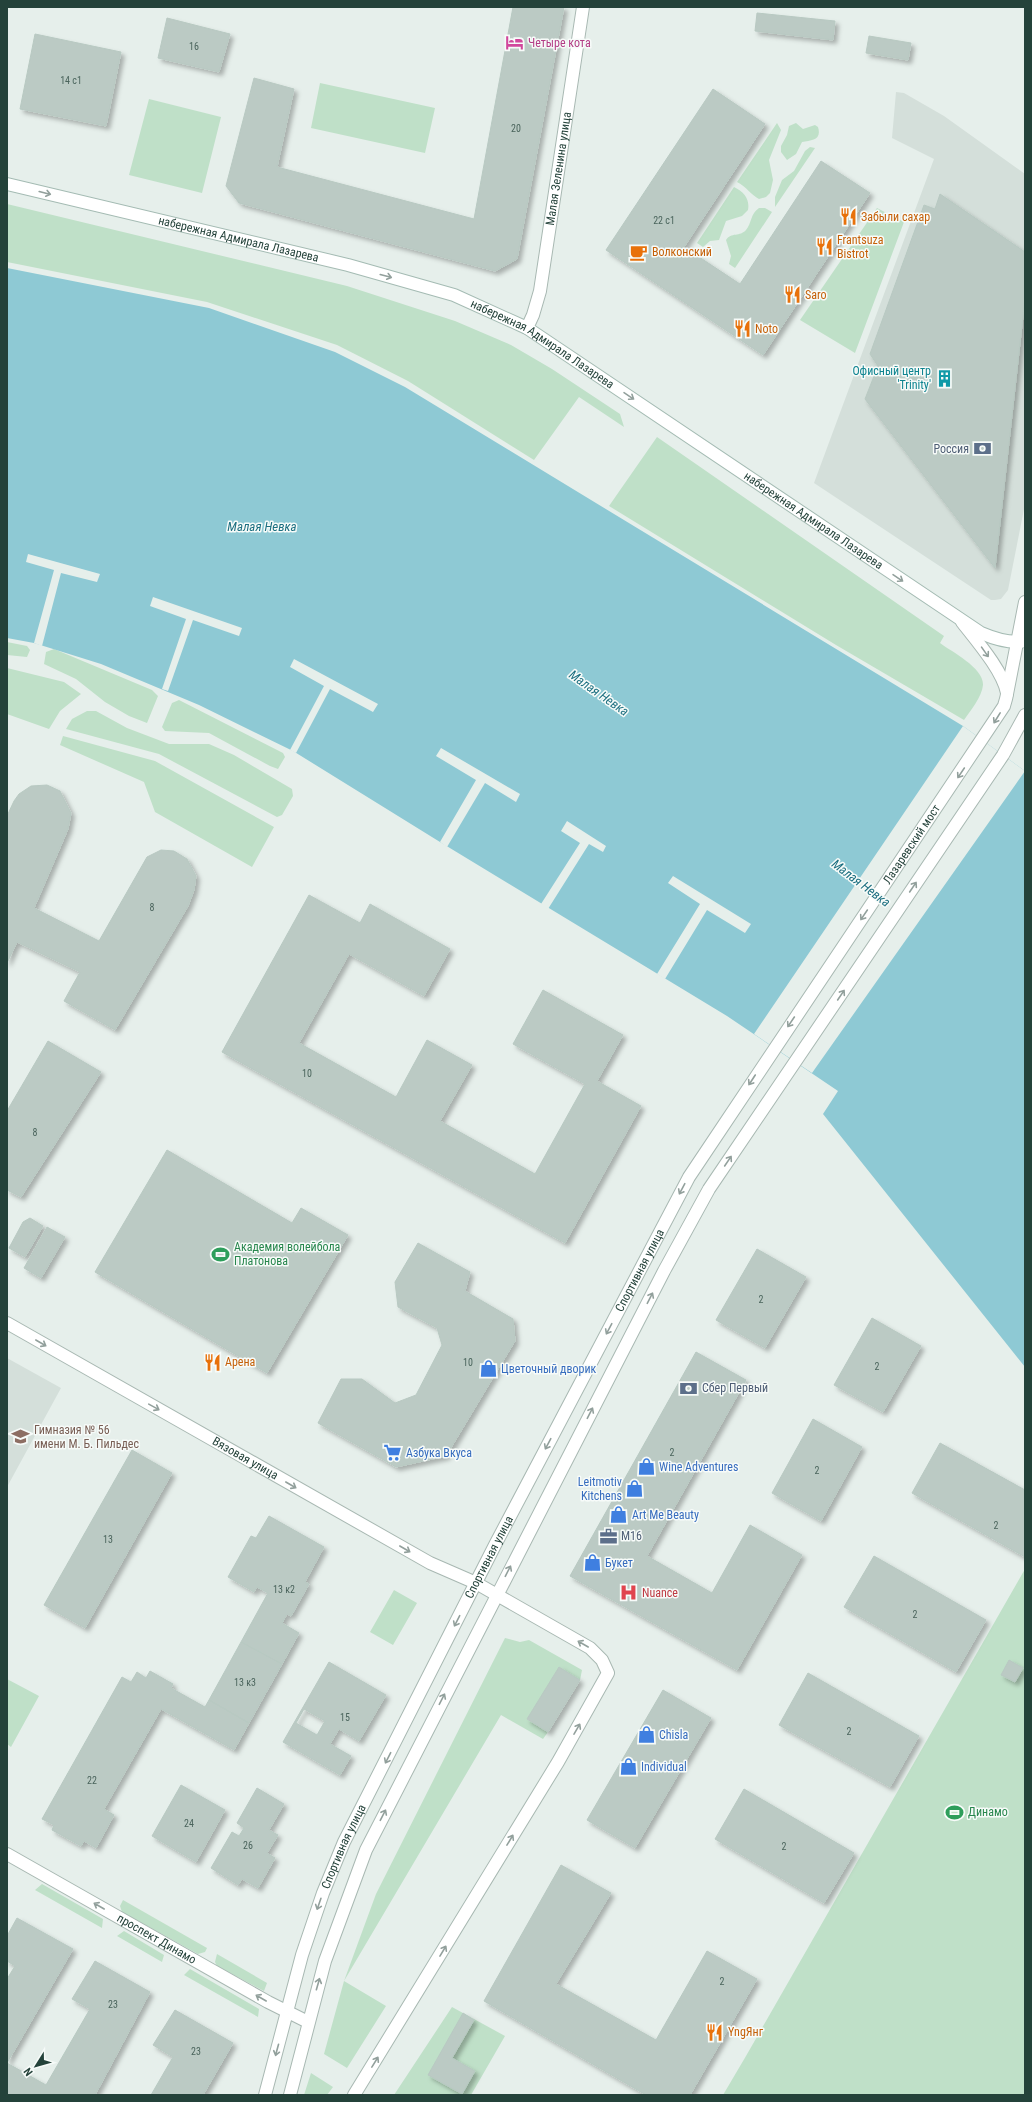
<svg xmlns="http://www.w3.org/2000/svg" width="1032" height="2102" font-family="'Roboto Condensed',sans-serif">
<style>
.built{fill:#d4dfda}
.green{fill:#bfe0c8}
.water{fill:#8ec9d4}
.pier{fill:#e6efeb}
.building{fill:#bbcac4;stroke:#b8c9c2;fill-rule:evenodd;filter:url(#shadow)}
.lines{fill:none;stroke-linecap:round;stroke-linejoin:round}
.minor-casing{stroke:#a8b8b2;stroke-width:14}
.tertiary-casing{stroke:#a8b8b2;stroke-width:14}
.secondary-casing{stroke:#a4bbb3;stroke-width:14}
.minor{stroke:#fff;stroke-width:12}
.tertiary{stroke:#fff;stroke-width:12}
.secondary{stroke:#fff;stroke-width:12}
.oneway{stroke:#92a09c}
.labels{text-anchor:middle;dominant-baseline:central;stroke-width:3;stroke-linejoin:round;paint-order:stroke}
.number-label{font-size:10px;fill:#4a645c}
.hotel-label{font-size:12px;fill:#b23c85;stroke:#f7fbf9;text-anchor:start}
.street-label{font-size:12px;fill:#24423a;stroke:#f7fbf9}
.food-label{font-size:12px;fill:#c56008;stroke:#f7fbf9;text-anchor:start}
.culture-label{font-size:12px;fill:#0d838f;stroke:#f7fbf9;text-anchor:end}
.service-label{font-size:12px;fill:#4e5e75;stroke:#f7fbf9;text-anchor:start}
.leisure-label{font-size:12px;fill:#27864d;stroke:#f7fbf9;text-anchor:start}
.shop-label{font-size:12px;fill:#366cbe;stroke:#f7fbf9;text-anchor:start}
.education-label{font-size:12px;fill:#785e54;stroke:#f7fbf9;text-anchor:start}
.health-label{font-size:12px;fill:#be3a42;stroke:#f7fbf9;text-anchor:start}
.water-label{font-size:13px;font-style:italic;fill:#1c6f80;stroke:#f7fbf9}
</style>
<defs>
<filter id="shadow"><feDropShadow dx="3.5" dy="3.5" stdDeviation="2" flood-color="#0004"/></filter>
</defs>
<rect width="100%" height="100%" fill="#e6efeb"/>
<path class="built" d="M896,92L904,93L944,116L1025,174V504L1008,590L1001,599L995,600H991L814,483L934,159L892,138Z
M7,1358L61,1388L7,1487Z"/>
<path class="green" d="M320,83L435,108L425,153L311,128Z
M149,99L221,117L202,193L129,175Z
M777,123L781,130L769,160L773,180L770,193L766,197L759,199C751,195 747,187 737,182Z
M796,123L803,129L815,125L818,127C822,140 812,140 802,142L796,154L787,160L781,152V146L787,135L789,126Z
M810,147L815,148L775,207V197L782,180L794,171L805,151Z
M734,187C744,192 750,199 748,210L742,216L726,221L719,240L710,241L703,247L697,243Z
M7,204L347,286L455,321L511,345L552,369L620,414L624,427L579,397L534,460L408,381L337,345L207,302L7,262Z
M759,208H765L772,212L735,268L729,264L731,256L726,240C731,232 740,237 746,230C752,223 750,214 759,208Z
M877,208L904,222L855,353L800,320Z
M657,437L944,636L940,643C952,652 984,668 983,685C982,697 970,711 964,720L836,645L609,506Z
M7,642L27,646L30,650L27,657L7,655Z
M54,649L152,690L158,696L147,723L129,716L105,702L76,679L44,664L46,652Z
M7,668L64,682L81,694L60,711L49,729L7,714Z
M179,700L283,753L285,757L278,769L270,766L209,733L165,731L162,727L172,703Z
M87,711H96L127,728L169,744H209L234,755L292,789L293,796L282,815L277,817L159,754L66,729L72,719Z
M63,736L155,761L274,827L252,867L155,812L144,782L60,745Z
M1025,1569V2095H723L746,2056Z
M394,1590L417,1603L393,1645L370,1632Z
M505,1638L520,1642L529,1640L582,1670L580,1680L527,1719L548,1732L543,1739L501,1715L344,1981L386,2006L347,2068L324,2054L344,1981L376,1894Z
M7,1679L39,1696L11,1747L7,1744Z
M42,1884L103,1919L102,1928L35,1890Z
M123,1900L207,1948L205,1952L198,1954L122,1912L120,1906Z
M124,1931L164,1955L162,1962L117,1936Z
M217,1954L267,1983L264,1991L217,1966L215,1962Z
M190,1969L259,2009L258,2017L184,1975Z
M452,2007L505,2036L471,2095H394Z
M311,2073L333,2087L327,2095H304Z"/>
<path class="water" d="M7,268L209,308L335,352L405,387L963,726L1025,771V1367L823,1114L838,1091L727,1016L440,842L293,751L199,705L101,664L34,643L7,638Z"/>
<path class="pier" d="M28,554L100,574L97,582L61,573L42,646L34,643L54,570L26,562Z
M153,597L242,628L239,636L193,620L168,691L162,689L186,619L150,606Z
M294,659L378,704L373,712L330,689L296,753L290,750L324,686L290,667Z
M963,726L1025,771L812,1073L754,1034Z
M441,748L520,794L516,802L485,783L447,847L440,842L476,780L436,756Z
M567,821L606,846L603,852L589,844L548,909L541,904L580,843L561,831Z
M673,876L751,924L745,933L707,910L665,979L657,974L700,904L668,883Z"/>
<path class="building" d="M513,7H564L517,259L495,271L239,203L226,186L254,78L294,89L277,167L474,219Z
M757,13L835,21L833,40L755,31Z
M167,18L230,34L219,72L158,58Z
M35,34L121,52L106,126L20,109Z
M869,36L911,43L908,60L866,53Z
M713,89L765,124L684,247L740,284L821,161L870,193L763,355L606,250Z
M940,194L1025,252V298L995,568L865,399L878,366L870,354L924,205L935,209Z
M47,785L60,791L71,813L68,829L34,908L99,941L147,857L161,850L174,851L187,859L196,876L194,890L188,906L115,1030L64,1001L80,972L17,942L7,963V816L14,801L19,794L31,786Z
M309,895L360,923L370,904L450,949L424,996L349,954L299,1043L396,1097L427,1040L472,1065L440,1121L535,1174L585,1084L513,1044L543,990L623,1035L597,1081L641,1106L565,1243L222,1052Z
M48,1041L101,1072L21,1197L7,1190V1111Z
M167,1150L292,1223L301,1208L348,1235L267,1373L95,1272Z
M30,1218L43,1226L25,1257L9,1248L23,1222Z
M47,1227L65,1237L41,1278L24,1268Z
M418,1243L470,1272L465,1291L513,1319L515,1341L446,1456L396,1467L318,1423L341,1379H362L395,1403L416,1395L442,1345L437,1328L398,1307L395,1282Z
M757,1249L806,1277L765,1348L716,1320Z
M872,1318L921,1346L883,1412L834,1385Z
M696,1352L746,1380L647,1556L712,1593L750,1525L802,1555L737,1670L570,1576Z
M813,1419L862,1447L821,1521L772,1493Z
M940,1443L1025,1490V1557L912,1493Z
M132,1450L172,1473L85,1628L44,1605Z
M269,1516L324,1547L305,1582L309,1584L291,1616L287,1614L282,1623L299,1633L282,1664L241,1642L268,1593L257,1587L254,1592L228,1577L251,1536L256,1538Z
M874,1556L986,1620L956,1672L844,1607Z
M241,1642L282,1664L249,1723L209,1700Z
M1009,1660L1023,1668L1015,1682L1001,1675Z
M329,1662L386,1695L359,1741L339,1729L330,1744L351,1756L340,1775L283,1742ZM304,1709L325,1721L317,1735L296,1723Z
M559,1667L580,1680L548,1732L527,1719Z
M150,1671L173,1684L171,1688L205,1707L209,1700L249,1723L234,1750L161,1709L104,1809L114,1815L96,1848L84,1841L81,1846L52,1830L54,1825L42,1819L122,1677L131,1682L137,1672L146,1678Z
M808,1673L919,1736L890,1787L779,1725Z
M663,1690L711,1718L635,1848L587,1820Z
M181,1785L225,1810L196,1862L152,1836Z
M257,1788L284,1804L269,1830L278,1835L267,1853L275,1858L258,1888L242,1879L238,1885L211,1868L232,1832L239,1836L244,1828L237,1823Z
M744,1789L854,1853L824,1903L715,1839Z
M561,1865L611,1893L556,1984L656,2040L707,1951L757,1979L690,2095H646L484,2001Z
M17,1918L73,1949L7,2063L46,2085L90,2009L72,1999L95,1961L150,1992L95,2095H7V1979L15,1966L7,1961V1936Z
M175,2010L233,2043L203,2095H151L173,2057L153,2045Z
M463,2013L474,2020L452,2058L475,2071L462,2094L428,2075Z"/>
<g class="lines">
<defs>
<g id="minor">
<path id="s1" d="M527,328L533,315L540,291L583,7"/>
<path d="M1007,694L1025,602"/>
<path id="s2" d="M7,1323L430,1563L476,1583L590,1648L602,1660L608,1673L558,1762L354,2095"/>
<path id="s3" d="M7,1854L268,2002L308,2022"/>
</g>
<g id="tertiary">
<path id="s4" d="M265,2095L302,1955L323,1893L344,1842L495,1545L689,1177L1004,706C1005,702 1007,697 1007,693C1003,671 976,640 962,622"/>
<path d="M290,2095L325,1961L366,1850L664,1271L709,1189L1003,755L1025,715"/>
</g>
<g id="secondary">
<path id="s5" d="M7,184L348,265L454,295L527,328L981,633C995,639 1010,644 1025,641"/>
</g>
</defs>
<use href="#minor" class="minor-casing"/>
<use href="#tertiary" class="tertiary-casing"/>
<use href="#secondary" class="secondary-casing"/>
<use href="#minor" class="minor"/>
<use href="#tertiary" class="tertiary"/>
<use href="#secondary" class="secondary"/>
</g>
<defs><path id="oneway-shaft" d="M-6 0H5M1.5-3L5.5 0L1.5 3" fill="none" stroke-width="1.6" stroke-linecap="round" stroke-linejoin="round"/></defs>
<g class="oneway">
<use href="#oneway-shaft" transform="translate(45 193) rotate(14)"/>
<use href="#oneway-shaft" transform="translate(386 276) rotate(15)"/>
<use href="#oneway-shaft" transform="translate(629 396) rotate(34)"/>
<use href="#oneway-shaft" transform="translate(898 578) rotate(34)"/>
<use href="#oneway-shaft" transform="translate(985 652) rotate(55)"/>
<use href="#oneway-shaft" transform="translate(997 718) rotate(122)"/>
<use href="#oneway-shaft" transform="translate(961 773) rotate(124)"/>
<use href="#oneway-shaft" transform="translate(913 887) rotate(-56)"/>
<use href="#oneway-shaft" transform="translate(864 915) rotate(124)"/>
<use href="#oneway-shaft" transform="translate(841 995) rotate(-56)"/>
<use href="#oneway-shaft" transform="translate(791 1022) rotate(124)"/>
<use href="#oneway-shaft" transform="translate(752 1080) rotate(123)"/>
<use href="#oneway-shaft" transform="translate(728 1161) rotate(-56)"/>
<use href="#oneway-shaft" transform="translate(682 1189) rotate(118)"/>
<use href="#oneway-shaft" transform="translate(650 1298) rotate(-63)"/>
<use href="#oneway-shaft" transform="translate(609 1329) rotate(118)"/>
<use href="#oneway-shaft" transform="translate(41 1343) rotate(30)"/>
<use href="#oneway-shaft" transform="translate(154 1407) rotate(29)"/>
<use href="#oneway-shaft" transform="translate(590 1413) rotate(-63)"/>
<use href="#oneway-shaft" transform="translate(548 1444) rotate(118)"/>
<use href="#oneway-shaft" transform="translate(291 1485) rotate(30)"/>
<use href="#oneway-shaft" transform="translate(405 1549) rotate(30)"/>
<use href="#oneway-shaft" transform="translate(508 1571) rotate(-63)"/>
<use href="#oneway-shaft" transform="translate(457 1621) rotate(117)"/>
<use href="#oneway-shaft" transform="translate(583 1644) rotate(-150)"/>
<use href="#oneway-shaft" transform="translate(442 1699) rotate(-63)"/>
<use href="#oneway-shaft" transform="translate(577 1729) rotate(-60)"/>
<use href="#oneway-shaft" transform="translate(388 1758) rotate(117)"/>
<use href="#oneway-shaft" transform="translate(383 1815) rotate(-63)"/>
<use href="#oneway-shaft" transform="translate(510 1840) rotate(-59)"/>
<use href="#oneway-shaft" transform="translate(319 1904) rotate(109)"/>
<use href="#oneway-shaft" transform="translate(99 1906) rotate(-150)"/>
<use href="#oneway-shaft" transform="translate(443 1951) rotate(-59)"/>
<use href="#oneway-shaft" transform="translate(318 1984) rotate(-74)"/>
<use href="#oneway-shaft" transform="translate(261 1998) rotate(-150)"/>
<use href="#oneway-shaft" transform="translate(277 2050) rotate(105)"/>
<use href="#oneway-shaft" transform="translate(375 2062) rotate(-58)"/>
</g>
<defs>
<symbol id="hotel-bare" viewBox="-9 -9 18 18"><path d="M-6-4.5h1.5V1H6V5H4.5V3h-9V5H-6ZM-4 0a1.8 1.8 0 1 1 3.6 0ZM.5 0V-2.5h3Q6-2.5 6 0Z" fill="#d1479c" stroke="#f7fbf9" stroke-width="2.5" paint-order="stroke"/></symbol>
<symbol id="restaurant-bare" viewBox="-9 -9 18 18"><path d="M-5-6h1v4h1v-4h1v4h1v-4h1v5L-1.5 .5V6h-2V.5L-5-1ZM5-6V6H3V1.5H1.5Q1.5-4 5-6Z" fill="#e8710a" stroke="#f7fbf9" stroke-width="2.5" paint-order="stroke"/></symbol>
<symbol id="cafe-bare" viewBox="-9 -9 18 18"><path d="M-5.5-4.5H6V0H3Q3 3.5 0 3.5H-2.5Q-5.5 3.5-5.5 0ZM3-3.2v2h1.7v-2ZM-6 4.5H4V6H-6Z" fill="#e8710a" stroke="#f7fbf9" stroke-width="2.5" paint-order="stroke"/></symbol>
<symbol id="building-bare" viewBox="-9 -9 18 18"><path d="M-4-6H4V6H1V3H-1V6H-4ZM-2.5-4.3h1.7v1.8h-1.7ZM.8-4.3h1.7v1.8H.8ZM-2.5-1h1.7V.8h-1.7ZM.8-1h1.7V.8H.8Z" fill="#0f9aa8" stroke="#f7fbf9" stroke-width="2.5" paint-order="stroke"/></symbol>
<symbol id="bank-bare" viewBox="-9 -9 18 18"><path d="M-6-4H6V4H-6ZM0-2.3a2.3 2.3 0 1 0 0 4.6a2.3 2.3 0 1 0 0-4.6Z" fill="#5c6f8a" stroke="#f7fbf9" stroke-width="2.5" paint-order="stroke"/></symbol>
<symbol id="stadium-bare" viewBox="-9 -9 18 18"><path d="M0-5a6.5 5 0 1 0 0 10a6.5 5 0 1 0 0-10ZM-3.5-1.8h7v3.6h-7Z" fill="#2e9e5b" stroke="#f7fbf9" stroke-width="2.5" paint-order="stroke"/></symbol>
<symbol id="shop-bare" viewBox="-9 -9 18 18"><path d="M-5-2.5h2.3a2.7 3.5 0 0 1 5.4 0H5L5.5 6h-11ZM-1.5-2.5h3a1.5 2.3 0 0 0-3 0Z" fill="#3f7fe0" stroke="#f7fbf9" stroke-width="2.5" paint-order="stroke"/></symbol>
<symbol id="school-bare" viewBox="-9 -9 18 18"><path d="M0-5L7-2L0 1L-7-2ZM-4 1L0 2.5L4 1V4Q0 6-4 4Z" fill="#8d6e63" stroke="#f7fbf9" stroke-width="2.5" paint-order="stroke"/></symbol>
<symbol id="supermarket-bare" viewBox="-9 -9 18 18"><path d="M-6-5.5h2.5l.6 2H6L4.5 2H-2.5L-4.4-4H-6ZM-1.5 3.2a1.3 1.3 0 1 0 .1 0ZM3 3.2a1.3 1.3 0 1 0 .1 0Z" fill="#3f7fe0" stroke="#f7fbf9" stroke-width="2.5" paint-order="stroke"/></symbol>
<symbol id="office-bare" viewBox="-9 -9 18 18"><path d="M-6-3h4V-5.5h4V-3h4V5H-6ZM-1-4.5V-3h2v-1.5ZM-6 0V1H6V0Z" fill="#5c6f8a" stroke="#f7fbf9" stroke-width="2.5" paint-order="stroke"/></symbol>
<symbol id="hospital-bare" viewBox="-9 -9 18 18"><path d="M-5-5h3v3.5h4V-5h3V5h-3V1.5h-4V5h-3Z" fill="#e0444e" stroke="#f7fbf9" stroke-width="2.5" paint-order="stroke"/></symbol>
</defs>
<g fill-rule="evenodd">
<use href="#hotel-bare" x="502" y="30" width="25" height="25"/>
<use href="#restaurant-bare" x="836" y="204" width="25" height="25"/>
<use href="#restaurant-bare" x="812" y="234" width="25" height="25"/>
<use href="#cafe-bare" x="626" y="240" width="25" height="25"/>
<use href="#restaurant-bare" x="780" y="282" width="25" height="25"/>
<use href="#restaurant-bare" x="730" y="316" width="25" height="25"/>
<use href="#building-bare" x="932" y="366" width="25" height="25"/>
<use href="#bank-bare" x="970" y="436" width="25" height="25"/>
<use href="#stadium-bare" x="208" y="1242" width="25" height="25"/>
<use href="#restaurant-bare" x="200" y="1350" width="25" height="25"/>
<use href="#shop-bare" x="476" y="1356" width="25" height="25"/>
<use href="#bank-bare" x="676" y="1376" width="25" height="25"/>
<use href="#school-bare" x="8" y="1424" width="25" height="25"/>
<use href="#supermarket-bare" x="380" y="1440" width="25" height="25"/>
<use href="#shop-bare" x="634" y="1454" width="25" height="25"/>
<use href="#shop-bare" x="622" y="1476" width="25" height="25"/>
<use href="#shop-bare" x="606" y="1502" width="25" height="25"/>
<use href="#office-bare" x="596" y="1524" width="25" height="25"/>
<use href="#shop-bare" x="580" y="1550" width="25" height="25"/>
<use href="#hospital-bare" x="616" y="1580" width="25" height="25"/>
<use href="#shop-bare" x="634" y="1722" width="25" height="25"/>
<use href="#shop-bare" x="616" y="1754" width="25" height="25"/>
<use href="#stadium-bare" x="942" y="1800" width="25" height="25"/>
<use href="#restaurant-bare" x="702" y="2020" width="25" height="25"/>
</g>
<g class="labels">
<g class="number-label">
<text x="194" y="46">16</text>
<text x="71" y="80">14 с1</text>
<text x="516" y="128">20</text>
<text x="664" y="220">22 с1</text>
<text x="152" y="907">8</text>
<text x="307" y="1073">10</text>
<text x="35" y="1132">8</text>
<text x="761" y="1299">2</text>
<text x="468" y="1362">10</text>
<text x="877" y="1366">2</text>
<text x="672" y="1452">2</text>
<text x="817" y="1470">2</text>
<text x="996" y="1525">2</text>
<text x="108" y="1539">13</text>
<text x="284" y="1589">13 к2</text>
<text x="915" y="1614">2</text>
<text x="245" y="1682">13 к3</text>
<text x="345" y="1717">15</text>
<text x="849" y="1731">2</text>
<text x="92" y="1780">22</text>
<text x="189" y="1823">24</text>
<text x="248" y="1845">26</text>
<text x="784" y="1846">2</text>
<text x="722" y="1981">2</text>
<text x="113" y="2004">23</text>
<text x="196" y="2051">23</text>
</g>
<g class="hotel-label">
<text x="528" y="43">Четыре кота</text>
</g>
<g class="street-label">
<text stroke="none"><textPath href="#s1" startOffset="163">Малая Зеленина улица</textPath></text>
<text stroke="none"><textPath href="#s5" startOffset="238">набережная Адмирала Лазарева</textPath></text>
<text stroke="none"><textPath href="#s5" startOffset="562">набережная Адмирала Лазарева</textPath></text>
<text stroke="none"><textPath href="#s5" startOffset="886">набережная Адмирала Лазарева</textPath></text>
<text stroke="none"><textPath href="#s4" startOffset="1415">Лазаревский мост</textPath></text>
<text stroke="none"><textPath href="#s4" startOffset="909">Спортивная улица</textPath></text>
<text stroke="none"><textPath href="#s2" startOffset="274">Вязовая улица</textPath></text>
<text stroke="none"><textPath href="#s4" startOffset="585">Спортивная улица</textPath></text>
<text stroke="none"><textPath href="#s4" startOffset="261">Спортивная улица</textPath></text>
<text stroke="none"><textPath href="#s3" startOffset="172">проспект Динамо</textPath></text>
</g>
<g class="food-label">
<text x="861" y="217">Забыли сахар</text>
<text x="837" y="240">Frantsuza<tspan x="837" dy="14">Bistrot</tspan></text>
<text x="652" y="252">Волконский</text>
<text x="805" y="295">Saro</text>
<text x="755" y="329">Noto</text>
<text x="225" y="1362">Арена</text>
<text x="728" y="2032">YngЯнг</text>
</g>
<g class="culture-label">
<text x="931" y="371">Офисный центр<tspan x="931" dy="14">'Trinity'</tspan></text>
</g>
<g class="service-label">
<text x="969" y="449" text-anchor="end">Россия</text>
<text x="702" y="1388">Сбер Первый</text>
<text x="621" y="1536">M16</text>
</g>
<g class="leisure-label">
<text x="234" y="1247">Академия волейбола<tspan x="234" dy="14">Платонова</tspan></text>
<text x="968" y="1812">Динамо</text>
</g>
<g class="shop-label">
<text x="501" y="1369">Цветочный дворик</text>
<text x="406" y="1453">Азбука Вкуса</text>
<text x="659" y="1467">Wine Adventures</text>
<text x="622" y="1482" text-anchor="end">Leitmotiv<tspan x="622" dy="14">Kitchens</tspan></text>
<text x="632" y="1515">Art Me Beauty</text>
<text x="605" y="1563">Букет</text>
<text x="659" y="1735">Chisla</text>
<text x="641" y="1767">Individual</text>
</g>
<g class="education-label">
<text x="34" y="1430">Гимназия № 56<tspan x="34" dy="14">имени М. Б. Пильдес</tspan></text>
</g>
<g class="health-label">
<text x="642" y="1593">Nuance</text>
</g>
<g class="water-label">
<text x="262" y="526">Малая Невка</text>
<text transform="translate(599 693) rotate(35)">Малая Невка</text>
<text transform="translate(861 883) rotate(37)">Малая Невка</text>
</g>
</g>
<rect width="1032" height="2102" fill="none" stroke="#24423a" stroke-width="16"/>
<g transform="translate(36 2066) rotate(233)" stroke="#f7fbf9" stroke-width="3" paint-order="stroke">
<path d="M0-3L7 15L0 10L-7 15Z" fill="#24423a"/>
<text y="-6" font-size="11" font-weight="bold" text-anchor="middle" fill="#24423a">N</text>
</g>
</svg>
